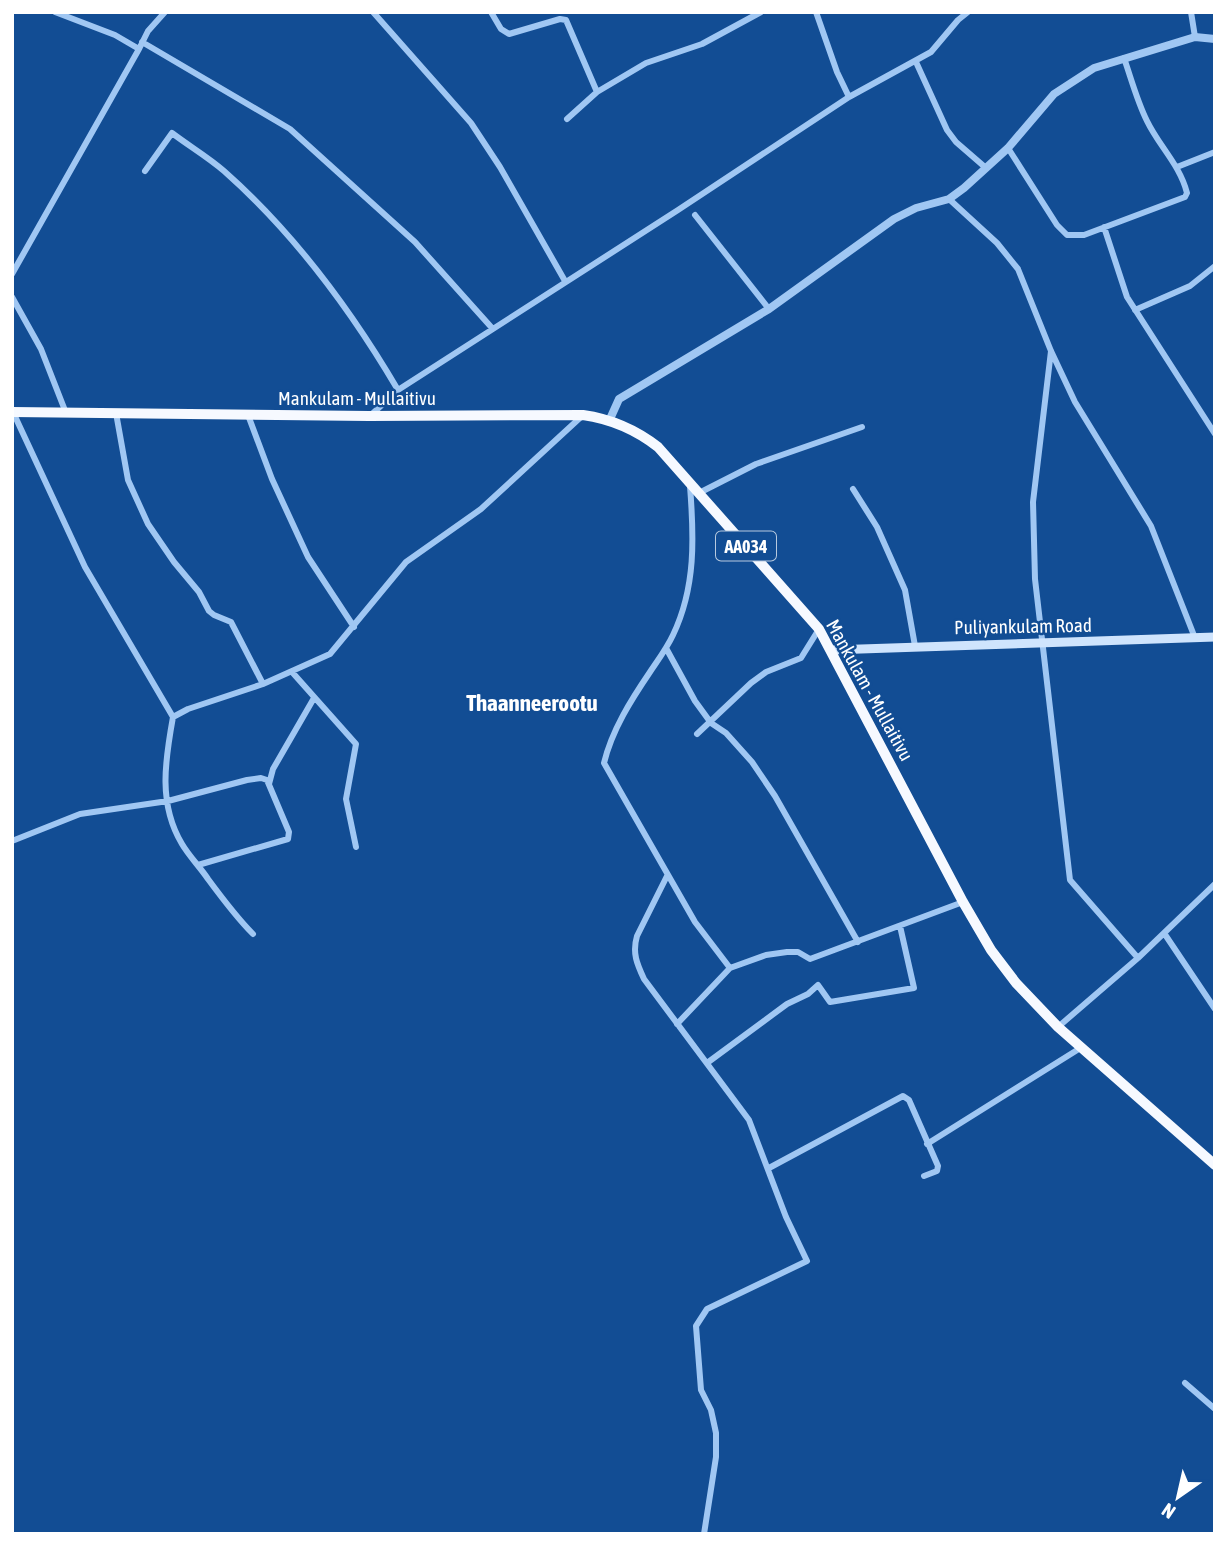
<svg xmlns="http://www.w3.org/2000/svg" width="1227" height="1546" font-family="'Asap Condensed',sans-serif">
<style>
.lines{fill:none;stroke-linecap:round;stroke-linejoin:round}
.minor{stroke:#a0c7f3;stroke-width:6}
.tertiary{stroke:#a0c7f3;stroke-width:8}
.secondary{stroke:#cfe4fd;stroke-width:9}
.trunk{stroke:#f6f9ff;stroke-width:10}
.labels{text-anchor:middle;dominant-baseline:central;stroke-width:5;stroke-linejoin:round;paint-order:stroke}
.shield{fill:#124d94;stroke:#b8cadf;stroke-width:2}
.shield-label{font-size:18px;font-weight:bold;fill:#fff}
.street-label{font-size:19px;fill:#fff;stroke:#124d94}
.quarter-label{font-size:23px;font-weight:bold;fill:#fff;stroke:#124d94}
</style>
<rect width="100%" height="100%" fill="#124d94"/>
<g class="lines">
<path class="minor" d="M55,12L115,35L139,49L148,31L165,12
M373,12L471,123L500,167L565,281
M491,12L501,29L509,34L560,19L566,20L597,92
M816,12L837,72L849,97
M1191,12L1195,37
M142,42L290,129L415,242L492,328
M916,62L947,130L956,142L986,168
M567,119L597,92L646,63L702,44L761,12
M1008,148L1057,225L1067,235H1084L1185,197L1187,193C1180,165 1159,146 1147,121C1137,101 1131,78 1124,58
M1177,167L1215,152
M145,171L172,133C189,146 208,157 224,171C294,233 351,310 398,390
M949,199L997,243L1018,269L1051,351L1075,402L1151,526L1195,638
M695,215L769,309
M1104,227L1127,297L1215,434
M12,274L139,49
M12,297L41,349L66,413
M1135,310L1190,286L1215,266
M1051,351L1033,502L1035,579L1070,880L1138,958
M13,412L85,567L173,717
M116,413L128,480L148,524L174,562L199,592L209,611L214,615L231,622L263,684
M248,415L272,479L308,557L354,627
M371,415L398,390L678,210L849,97L931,52L958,20L968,12
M690,486C694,537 696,587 673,635C667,648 658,660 650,672C631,700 612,730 604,763L695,922L730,968
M853,489L877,527L905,590L915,646
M699,493L756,464L862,427
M666,648L695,701L711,723L726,733L752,762L775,796L858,942
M292,672L356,744L346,799L356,847
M697,734L751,683L766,672L801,658L819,629
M269,784L273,769L314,698
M12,841L80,814L168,801L247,780L261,778L267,780L289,832L288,839L198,865
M667,876L637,936C632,953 637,964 644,979L749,1120L786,1217L807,1261L707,1309L696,1326L701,1390L711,1410L716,1433V1457L704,1534
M1164,933L1215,1009
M253,934C236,917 222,898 208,879C200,867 189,856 182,844C158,804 165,761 173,717L188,709L263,684L330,654L406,562L481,509L582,416
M677,1024L730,968L766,955L787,952H798L810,959L963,902
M1058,1027L1138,958L1215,884
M707,1063L787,1004L808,994L818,985L830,1002L914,988L900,926
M927,1144L1082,1047
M769,1168L903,1096L909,1100L938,1166L937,1171L924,1176
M1185,1383L1215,1409"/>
<path class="tertiary" d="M610,419L619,399L769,309L894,219L916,208L949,199L964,188L1008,148L1054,94L1094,68L1195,37L1215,39"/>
<path class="secondary" d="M831,650L1215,637"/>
<path class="trunk" d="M12,412L369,416L583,415C611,419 635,429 658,447L819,629L963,902L991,950L1016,983L1058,1027L1215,1165"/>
</g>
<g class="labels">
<rect class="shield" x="716" y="531.5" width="60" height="29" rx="5"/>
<g class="shield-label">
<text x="746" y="546">AA034</text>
</g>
<g class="street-label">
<text x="357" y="398">Mankulam - Mullaitivu</text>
<text transform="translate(1023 626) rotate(-1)">Puliyankulam Road</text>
<text transform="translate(870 690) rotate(61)">Mankulam - Mullaitivu</text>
</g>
<g class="quarter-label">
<text x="532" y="703">Thaanneerootu</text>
</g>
</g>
<rect width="1227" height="1546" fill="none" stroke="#ffffff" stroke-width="28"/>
<g transform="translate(1178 1497) rotate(214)" stroke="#124d94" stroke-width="5" paint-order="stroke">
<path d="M0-5L12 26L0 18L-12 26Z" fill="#ffffff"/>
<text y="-10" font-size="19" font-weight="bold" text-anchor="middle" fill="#ffffff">N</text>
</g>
</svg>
